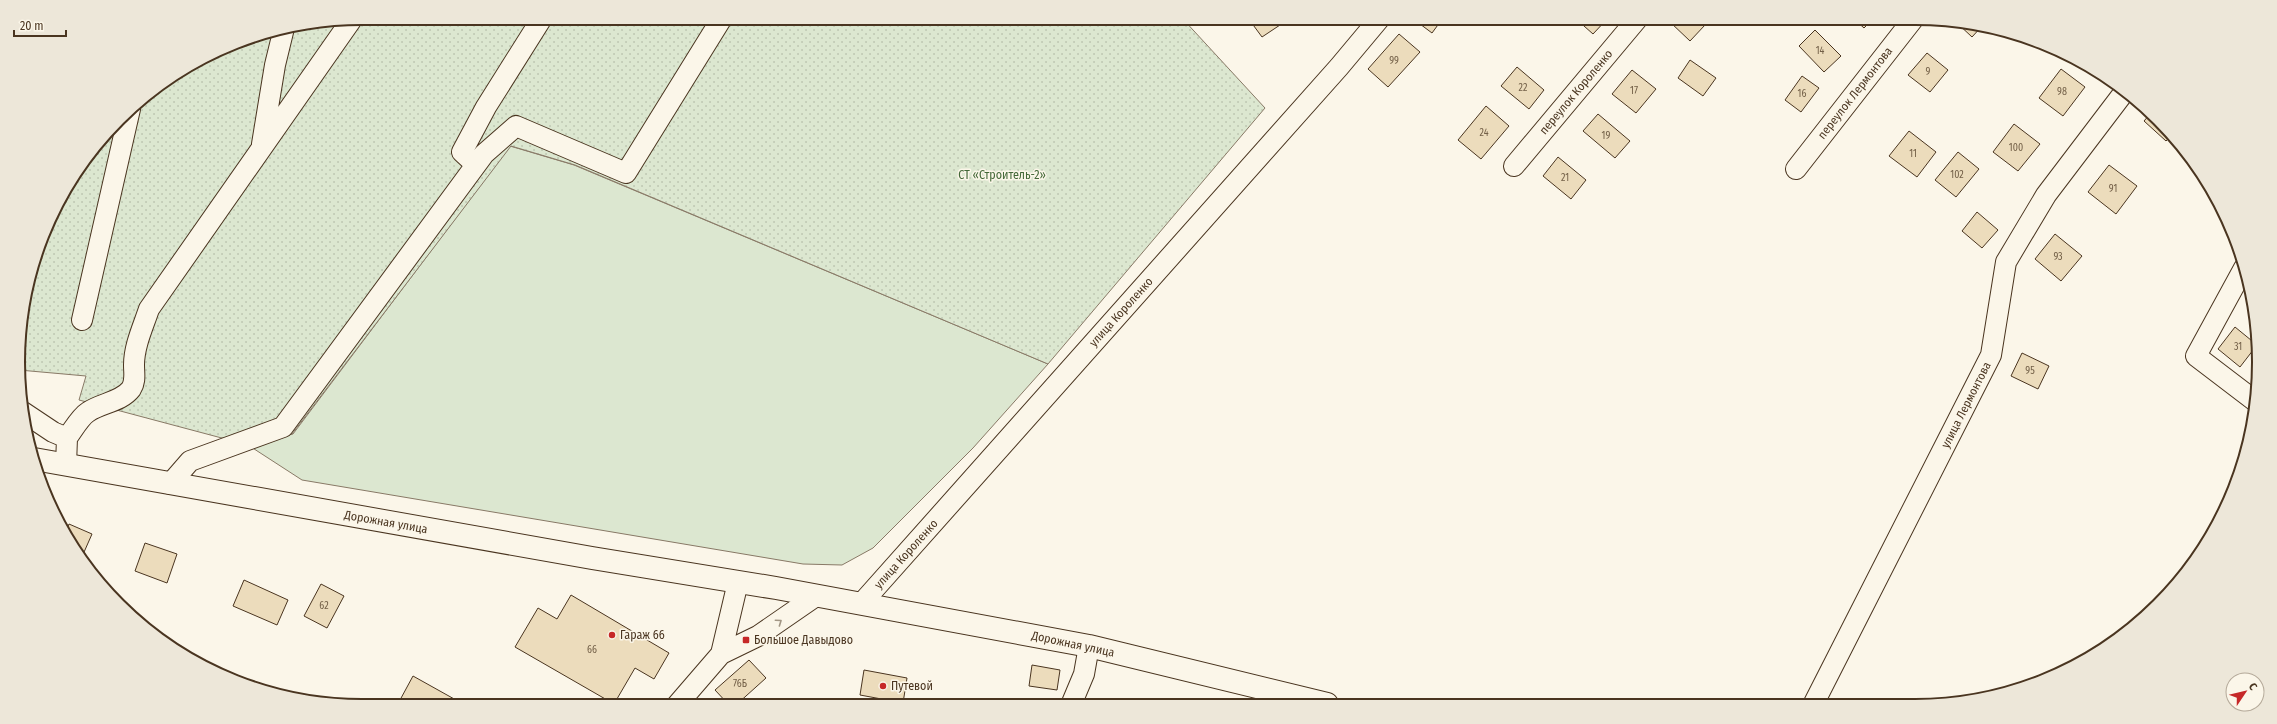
<svg xmlns="http://www.w3.org/2000/svg" width="2277" height="724" font-family="'Fira Sans Condensed',sans-serif">
<style>
.grass{fill:#dce7d0;stroke:#887966}
.park{fill:url(#park-dots);stroke:#887966}
.building{fill:#ecdcbc;stroke:#4a3520}
.lines{fill:none;stroke-linecap:round;stroke-linejoin:round}
.minor-casing{stroke:#4a3520;stroke-width:22}
.major-casing{stroke:#4a3520;stroke-width:24}
.minor{stroke:#fbf6e9;stroke-width:20}
.major{stroke:#fbf6e9;stroke-width:22}
.oneway{stroke:#a29684}
.poi-dot{fill:#c62828;stroke:#fbf6e9;stroke-width:1.5}
.labels{text-anchor:middle;dominant-baseline:central;stroke-width:3;stroke-linejoin:round;paint-order:stroke}
.number-label{font-size:10px;fill:#725f47}
.street-label{font-size:12px;fill:#4a3520;stroke:#fbf6e9}
.park-label{font-size:12px;fill:#436837;stroke:#fbf6e9}
.poi-label{font-size:12px;fill:#4a3520;stroke:#fbf6e9;text-anchor:start}
.rim{fill:none;stroke:#4a3520;stroke-width:2}
</style>
<defs>
<pattern id="park-dots" width="8" height="8" patternUnits="userSpaceOnUse"><rect width="8" height="8" fill="#dce7d0"/><path d="M2 2h.1M6 6h.1" fill="none" stroke="#bec7b2" stroke-width="1.8" stroke-linecap="round"/></pattern>
</defs>
<rect width="100%" height="100%" fill="#fbf6e9"/>
<path class="grass" d="M510,146L574,165L1048,364L973,448L873,548L842,565L803,564L302,480L248,445L293,434Z"/>
<path class="park" d="M362,18H1182L1265,108L1048,364L575,165L511,146L292,434L248,445L79,400L86,376L19,370L21,317L54,210L89,152L135,104L231,44L295,25Z"/>
<path class="building" d="M1248,18H1275L1280,25L1262,37Z
M1412,18H1443L1432,33Z
M1575,18H1608L1593,34Z
M1673,18H1698L1705,25L1690,41L1670,22Z
M1853,18H1874L1864,28Z
M1956,22L1982,25H1983L1972,37Z
M1815,30L1841,56L1824,72L1799,46Z
M1399,34L1420,52L1388,87L1368,69Z
M1927,53L1948,70L1930,92L1908,75Z
M1690,60L1716,78L1703,96L1678,78Z
M1517,67L1544,90L1529,109L1501,86Z
M2061,69L2085,87L2063,116L2039,98Z
M1632,70L1656,89L1636,113L1612,94Z
M1802,76L1819,88L1801,112L1785,100Z
M1486,106L1509,126L1481,159L1458,140Z
M2151,113L2172,135L2166,141L2144,121Z
M1598,114L1630,141L1615,158L1583,131Z
M2014,124L2040,144L2018,171L1993,152Z
M1909,131L1936,152L1917,177L1889,156Z
M1958,152L1979,169L1956,197L1935,180Z
M1558,157L1586,180L1571,199L1543,176Z
M2109,165L2137,186L2116,214L2088,192Z
M1977,212L1998,230L1982,248L1962,231Z
M2055,234L2082,256L2061,281L2035,259Z
M2235,327L2257,345L2240,367L2218,349Z
M2022,353L2049,366L2038,389L2011,376Z
M69,524L92,534L81,559L66,531Z
M145,543L177,554L167,583L135,571Z
M244,580L288,600L277,625L233,606Z
M321,584L344,596L327,628L304,616Z
M571,595L669,653L654,679L635,668L614,704L515,647L538,608L557,619Z
M749,660L766,678L736,705H729L715,690Z
M1032,665L1060,670L1057,690L1029,686Z
M864,670L907,678L903,703L860,695Z
M413,676L456,700L453,706H412L400,700Z"/>
<g class="lines">
<defs>
<path id="minor" d="M262,144L275,65L284,28
M476,165L462,152L486,107L542,18
M1514,166L1638,18
M1796,169L1914,18
M2244,268L2196,356L2255,401
M82,320L130,109
M23,412L53,432L67,438L66,465
M67,438C73,430 80,417 88,412C101,403 121,402 131,389C136,381 134,374 134,365C134,346 143,327 149,309L352,19
M170,484L190,461L283,427L484,154L516,126L626,173L722,18
M861,604L1339,67L1380,18
M721,654L758,636L816,596
M1814,703L1991,355L2006,262L2046,195L2125,91
M677,705L721,654L738,582
M1071,705L1084,674L1089,646"/>
<path id="major" d="M34,459L592,558L776,588L1089,646L1327,704"/>
</defs>
<use href="#minor" class="minor-casing"/>
<use href="#major" class="major-casing"/>
<use href="#minor" class="minor"/>
<use href="#major" class="major"/>
</g>
<defs><path id="oneway-chevron" d="M-2-3.5L2.5 0L-2 3.5" fill="none" stroke-width="1.6" stroke-linecap="round" stroke-linejoin="round"/></defs>
<use class="oneway" href="#oneway-chevron" transform="translate(779 622) rotate(-35)"/>
<g class="poi-dot">
<circle cx="612" cy="635" r="4"/>
<rect x="742" y="636" width="8" height="8" rx="2"/>
<circle cx="883" cy="686" r="4"/>
</g>
<g class="labels">
<g class="number-label">
<text x="1820" y="51">14</text>
<text x="1394" y="61">99</text>
<text x="1928" y="72">9</text>
<text x="1523" y="88">22</text>
<text x="1634" y="91">17</text>
<text x="2062" y="92">98</text>
<text x="1802" y="94">16</text>
<text x="1484" y="133">24</text>
<text x="1606" y="136">19</text>
<text x="2016" y="148">100</text>
<text x="1913" y="154">11</text>
<text x="1957" y="175">102</text>
<text x="1565" y="178">21</text>
<text x="2113" y="189">91</text>
<text x="2058" y="257">93</text>
<text x="2238" y="347">31</text>
<text x="2030" y="371">95</text>
<text x="324" y="606">62</text>
<text x="592" y="650">66</text>
<text x="740" y="684">76Б</text>
</g>
<g class="street-label">
<text transform="translate(1576 92) rotate(-50)">переулок Короленко</text>
<text transform="translate(1855 93) rotate(-52)">переулок Лермонтова</text>
<text transform="translate(1121 312) rotate(-48)">улица Короленко</text>
<text transform="translate(1966 405) rotate(-63)">улица Лермонтова</text>
<text transform="translate(386 522) rotate(10)">Дорожная улица</text>
<text transform="translate(906 554) rotate(-48)">улица Короленко</text>
<text transform="translate(1073 644) rotate(12)">Дорожная улица</text>
</g>
<g class="park-label">
<text x="1002" y="175">СТ «Строитель-2»</text>
</g>
<g class="poi-label">
<text x="620" y="635">Гараж 66</text>
<text x="754" y="640">Большое Давыдово</text>
<text x="891" y="686">Путевой</text>
</g>
</g>
<path d="M0 0H2277V724H0ZM362 25H1915A337 337 0 0 1 2252 362V362A337 337 0 0 1 1915 699H362A337 337 0 0 1 25 362V362A337 337 0 0 1 362 25Z" fill="#ede7d9" fill-rule="evenodd"/>
<path class="rim" d="M362 25H1915A337 337 0 0 1 2252 362V362A337 337 0 0 1 1915 699H362A337 337 0 0 1 25 362V362A337 337 0 0 1 362 25Z"/>
<g transform="translate(2245 692) rotate(55)"><circle r="19" fill="#fbf6e9" stroke="#b4a999"/>
<path d="M0-3L7 15L0 10L-7 15Z" fill="#c62828"/>
<text y="-6" font-size="11" font-weight="bold" text-anchor="middle" fill="#4a3520">С</text>
</g>
<path d="M14 30v6h52v-6" fill="none" stroke="#4a3520" stroke-width="2"/>
<text x="20" y="30" font-size="12" fill="#4a3520" stroke="#fbf6e9" stroke-width="3" paint-order="stroke">20 m</text>
</svg>
